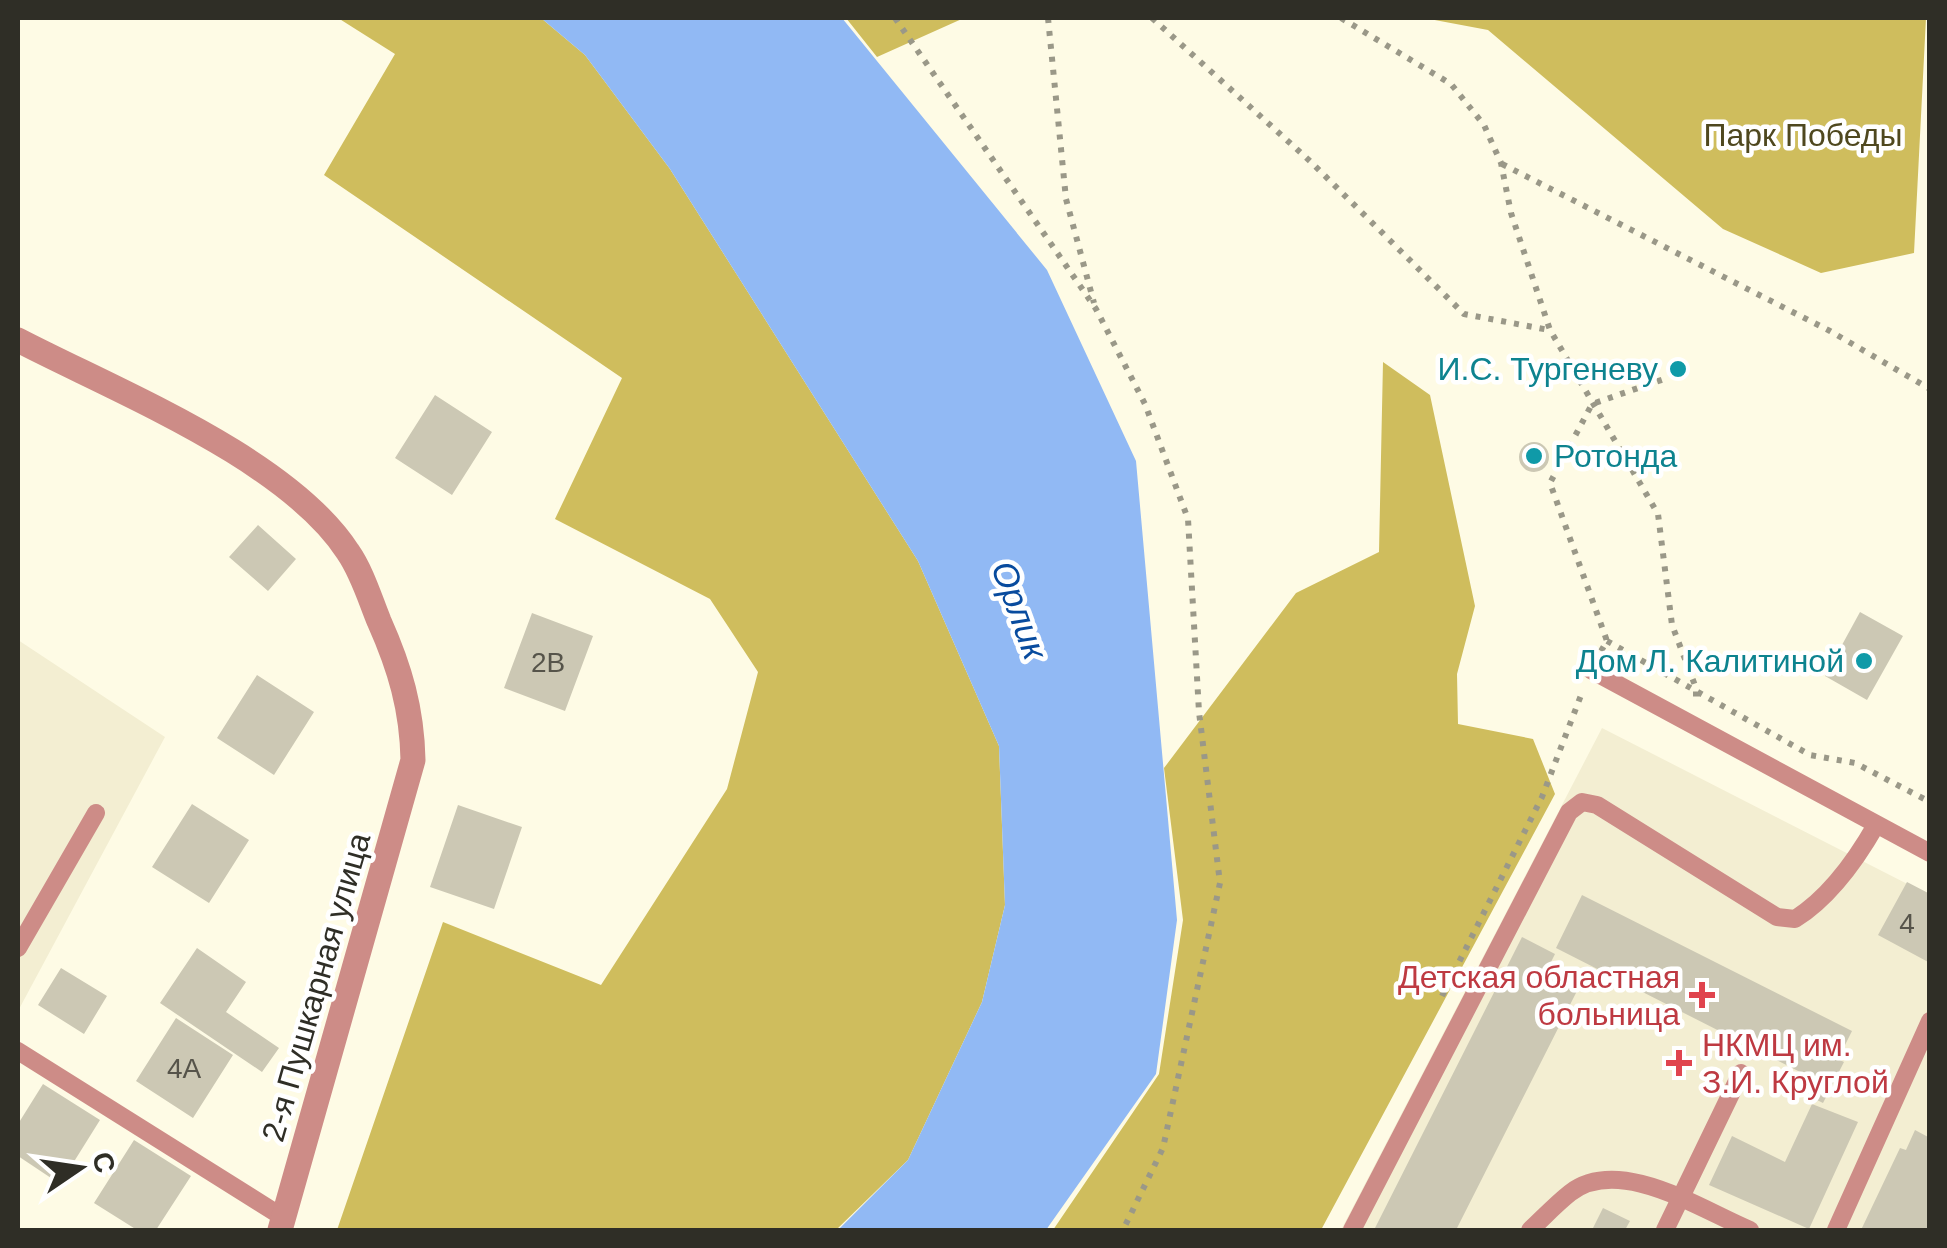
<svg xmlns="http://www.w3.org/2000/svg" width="1947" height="1248" font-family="Helvetica,sans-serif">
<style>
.built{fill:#f3eed2}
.forest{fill:#cfbd5d}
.water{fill:#91b9f4}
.building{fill:#ccc8b4}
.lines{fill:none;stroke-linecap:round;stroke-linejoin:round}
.path{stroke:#9a9888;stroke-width:6;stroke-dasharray:5 8;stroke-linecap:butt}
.service{stroke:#cd8c87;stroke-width:18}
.minor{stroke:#cd8c87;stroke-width:25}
.culture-dot{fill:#0f9aa8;stroke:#fff;stroke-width:4}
.health-dot{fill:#e0444e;stroke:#fff;stroke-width:4}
.labels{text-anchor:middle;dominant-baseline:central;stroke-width:9;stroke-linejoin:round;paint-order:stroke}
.number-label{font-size:28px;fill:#56544a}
.park-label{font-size:32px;fill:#4f481f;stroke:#fff}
.culture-label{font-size:32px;fill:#0d838f;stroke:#fff;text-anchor:end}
.health-label{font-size:32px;fill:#be3a42;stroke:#fff;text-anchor:end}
.street-label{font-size:32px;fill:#2f2e26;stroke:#fff}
.water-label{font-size:35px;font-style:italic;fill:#084b9e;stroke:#fff}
</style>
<rect width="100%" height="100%" fill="#fefbe5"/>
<path class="built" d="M18,640L165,737L18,1011Z
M1602,728L1929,895V1230H1341Z"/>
<path class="forest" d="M338,18H541L585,55L670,169L918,561L999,746L1005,905L982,1002L908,1160L836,1230H337L443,922L601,985L727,789L758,672L710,599L555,519L622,378L324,175L395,54Z
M846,18H964L877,57Z
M1424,18H1926L1914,253L1821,273L1723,229L1488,30Z
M1383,362L1430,395L1475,606L1457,674L1458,724L1533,739L1555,794L1321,1230H1053L1159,1074L1183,920L1164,768L1296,593L1379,552Z"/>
<path class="water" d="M541,18H842L1047,270L1136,461L1177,920L1156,1074L1046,1230H838L908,1160L982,1002L1005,905L999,746L918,561L670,169L585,55Z"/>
<path class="building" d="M435,395L492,432L452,495L395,458Z
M1519 457a15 15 0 1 1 30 0a15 15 0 1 1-30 0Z
M258,525L296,559L268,591L229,557Z
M1860,612L1903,636L1867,700L1825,676Z
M532,613L593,636L565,711L504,688Z
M257,675L314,712L274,775L217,738Z
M192,804L249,840L209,903L152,867Z
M458,805L522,827L494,909L430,887Z
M1907,882L1930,894V963L1878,935Z
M1582,895L1852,1031L1838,1059L1844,1062L1823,1103L1793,1088L1800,1072L1556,948Z
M1522,937L1555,954L1546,972L1578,989L1456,1230H1374Z
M197,948L246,982L226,1012L279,1048L262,1072L160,1003Z
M61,968L107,996L84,1034L38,1005Z
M176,1018L233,1055L193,1118L136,1081Z
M43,1084L100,1120L60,1184L18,1156V1124Z
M1812,1104L1858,1122L1809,1229L1709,1185L1732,1136L1785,1162Z
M1915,1130L1930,1138V1230H1861L1900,1148L1906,1150Z
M134,1140L191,1176L156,1230H137L94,1203Z
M1603,1208L1630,1221L1625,1230H1592Z"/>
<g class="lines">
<path class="path" d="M895,18L1096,309L1145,404L1188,519L1199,712L1220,883L1163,1148L1123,1230
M1048,18L1066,199L1094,303
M1152,18L1311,162L1464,314L1549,330
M1341,18L1451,84L1484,125L1501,163L1511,213L1550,330L1658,514L1672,625L1696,688V703
M1502,164L1830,331L1930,389
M1607,641L1810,755L1855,763L1930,802
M1601,651L1607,641L1550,483L1592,404L1667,378
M1442,996L1542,797L1583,690"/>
<path class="service" d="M1591,670L1930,853
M18,948L96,813
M18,1051L284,1218
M1352,1230L1569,812L1582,802L1597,805L1777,917L1795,919C1830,897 1856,860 1876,825
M1530,1230C1543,1218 1556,1204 1570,1193C1619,1155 1700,1209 1750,1230
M1665,1230L1741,1073
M1836,1230L1930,1021"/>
<path class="minor" d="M18,340C116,391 288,459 348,552C362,572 370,599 379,621C400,668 412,709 413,760L280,1230"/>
</g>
<g class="culture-dot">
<circle cx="1678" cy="369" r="10"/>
<circle cx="1534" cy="456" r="10"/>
<circle cx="1864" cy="661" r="10"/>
</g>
<g class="health-dot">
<path d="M1697 980h10v10h10v10h-10v10h-10v-10h-10v-10h10z"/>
<path d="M1674 1048h10v10h10v10h-10v10h-10v-10h-10v-10h10z"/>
</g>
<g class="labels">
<g class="number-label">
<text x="548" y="662">2В</text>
<text x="1907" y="923">4</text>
<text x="184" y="1068">4А</text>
</g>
<g class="park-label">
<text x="1803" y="135">Парк Победы</text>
</g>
<g class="culture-label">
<text x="1658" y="369">И.С. Тургеневу</text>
<text x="1554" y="456" text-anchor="start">Ротонда</text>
<text x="1844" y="661">Дом Л. Калитиной</text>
</g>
<g class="health-label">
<text x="1680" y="977">Детская областная<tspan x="1680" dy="37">больница</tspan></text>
<text x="1702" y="1045" text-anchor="start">НКМЦ им.<tspan x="1702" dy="37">З.И. Круглой</tspan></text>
</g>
<g class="street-label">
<text transform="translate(316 987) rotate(-74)">2-я Пушкарная улица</text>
</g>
<g class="water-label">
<text transform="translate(1020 610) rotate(70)">Орлик</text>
</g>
</g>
<rect width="1947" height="1248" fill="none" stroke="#2f2e26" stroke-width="40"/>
<g transform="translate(80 1168) rotate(77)" stroke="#ffffff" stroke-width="8" paint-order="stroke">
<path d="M0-8L18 38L0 25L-18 38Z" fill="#2f2e26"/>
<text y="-15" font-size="28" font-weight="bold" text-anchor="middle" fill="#2f2e26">С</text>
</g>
</svg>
